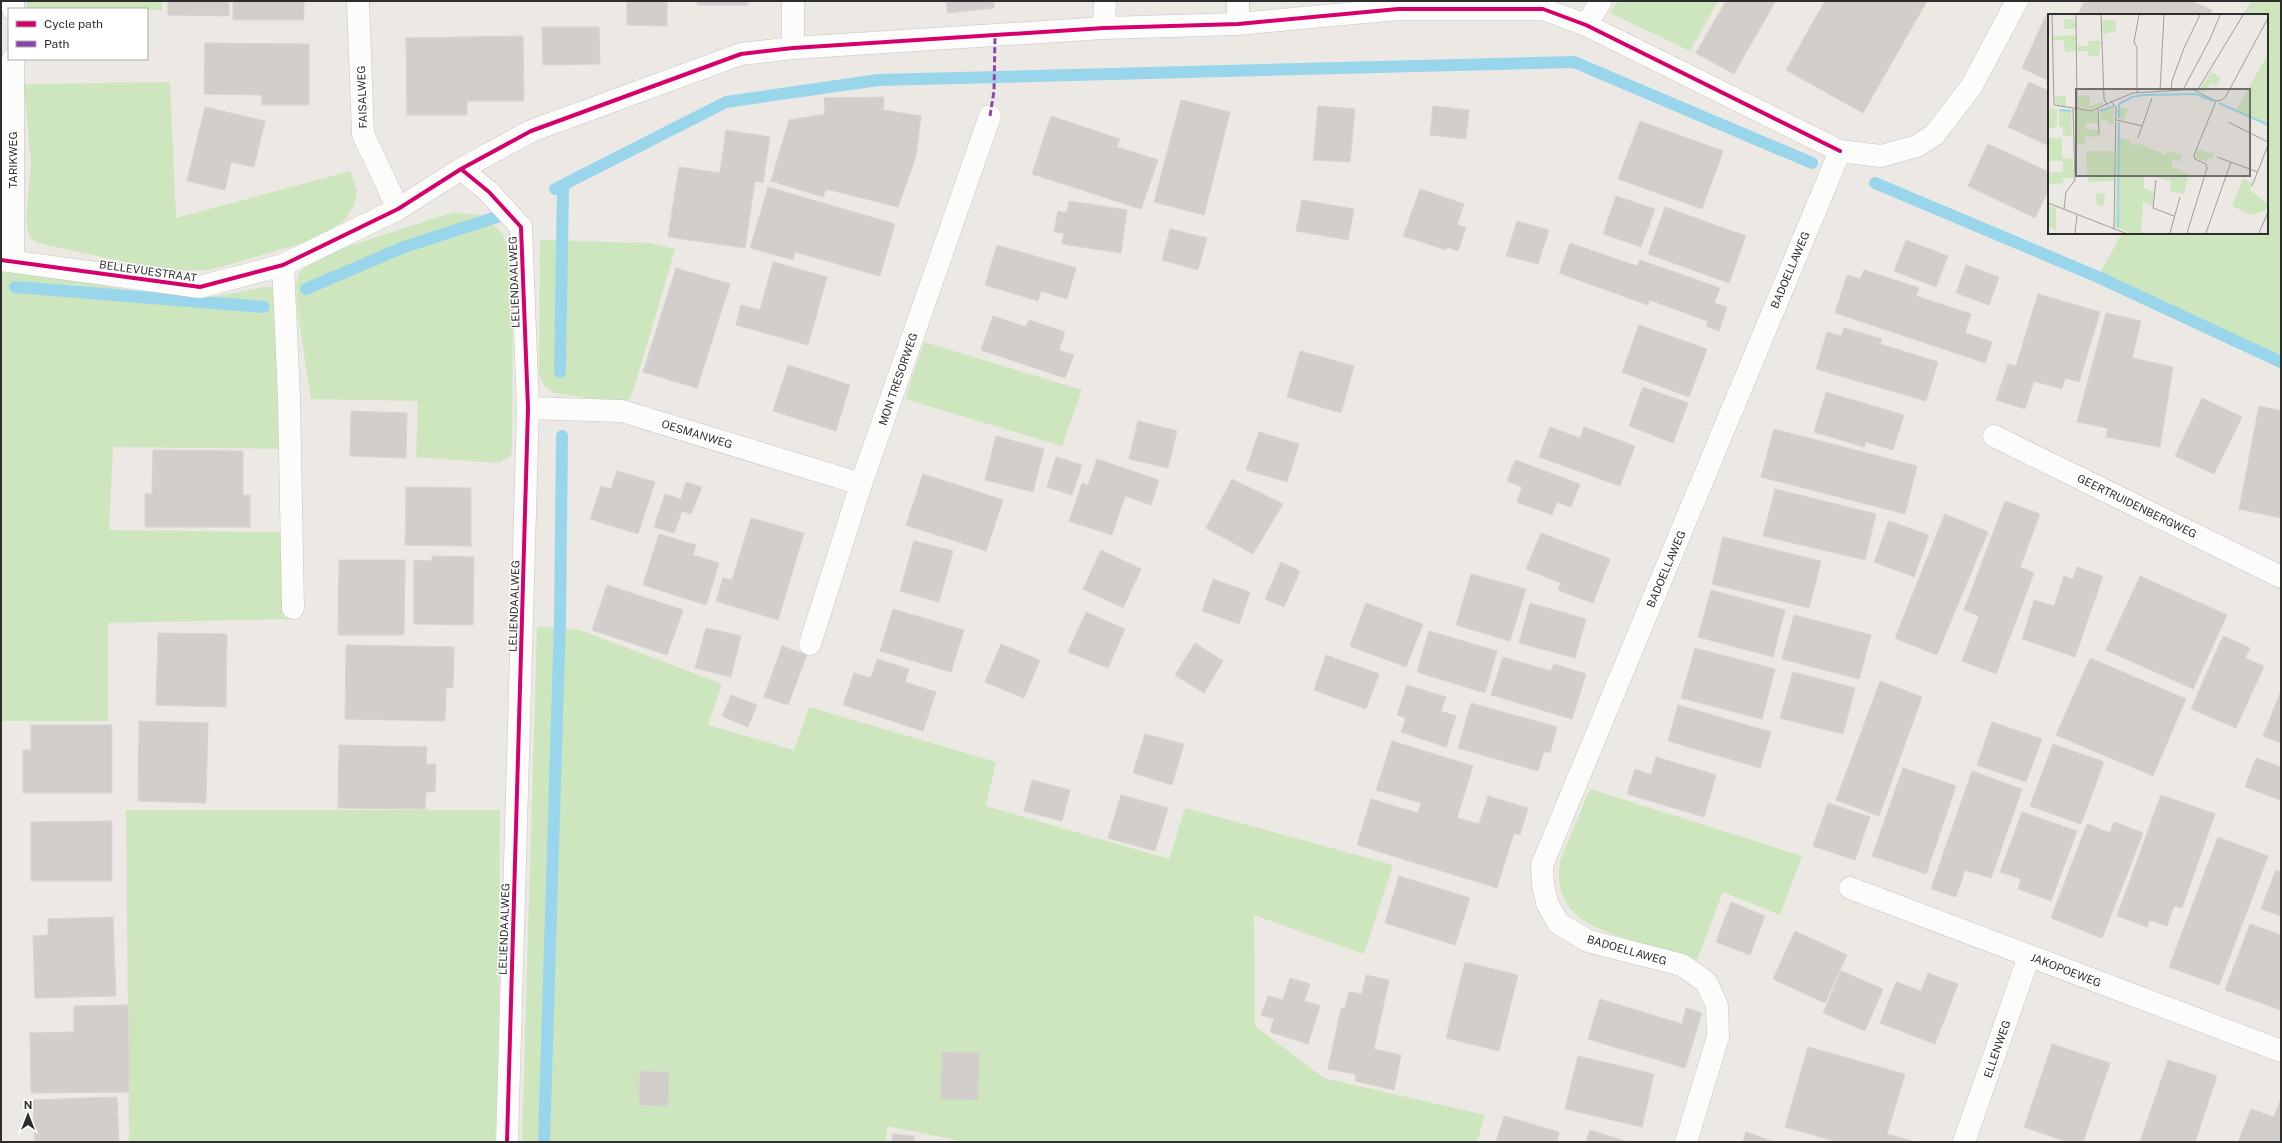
<svg xmlns="http://www.w3.org/2000/svg" width="2282" height="1143" font-family="'Public Sans',sans-serif">
<style>
.green{fill:#cee6be}
.lines{fill:none;stroke-linecap:round;stroke-linejoin:round}
.stream{stroke:#99d6ec;stroke-width:12}
.building{fill:#d1cecb;stroke:#d7d4d0}
.minor-casing{stroke:#c5c4c5;stroke-width:23}
.minor{stroke:#fcfcfb;stroke-width:22}
.quiet{stroke:#8e44ad;stroke-width:3;stroke-dasharray:6 3;stroke-linecap:butt}
.cycleway-casing{stroke:#fff;stroke-width:6}
.cycleway{stroke:#d6006c;stroke-width:4}
.labels{text-anchor:middle;dominant-baseline:central;stroke-width:3;stroke-linejoin:round;paint-order:stroke}
.street-label{font-size:11px;fill:#2e2e2e;stroke:#fff}
.inset-river{fill:none;stroke:#99d6ec;stroke-width:2}
.inset-road{fill:none;stroke:#a09e9b;stroke-width:1}
.view{fill:#706f6e;fill-opacity:0.15;stroke:#706f6e;stroke-width:2}
.inset-edge{fill:none;stroke:#2e2e2e;stroke-width:2}
</style>
<rect width="100%" height="100%" fill="#ece8e4"/>
<path class="green" d="M27,1H162V10L27,9Z
M1618,1H1718L1690,51L1610,13Z
M2251,1H2281V362L2098,277L2122,233H2267V15H2243Z
M170,82L176,218L350,171L357,192L354,206L343,222L310,241L210,270L167,271L37,243L29,236L26,221L31,163L24,84Z
M454,212L484,216L502,233L510,251L513,284L512,449L511,456L499,463L416,457L418,401L311,399L298,315L296,284L299,274L306,266L331,252Z
M540,240L649,243L675,249L633,392L629,399L621,403L554,393L545,387L539,374Z
M1,269L41,274L133,291L207,298L265,287H272L275,292L291,449L113,447L109,530L289,532L288,619L108,623V721H1Z
M924,342L1082,390L1062,446L905,399Z
M537,626L580,630L722,684L708,725L794,750L809,707L996,762L986,806L1169,859L1185,808L1393,865L1364,954L1254,915L1255,1026L1324,1078L1485,1115L1477,1142H965L887,1126L886,1142H522Z
M1590,789L1802,856L1780,915L1723,892L1697,960C1676,954 1656,947 1635,941C1593,928 1552,916 1560,861Z
M126,810H500L499,1041L495,1142H129Z"/>
<g class="lines">
<path class="stream" d="M1875,183L2098,277L2281,362
M555,189L726,102L878,80L1574,62L1812,163
M15,287L264,307
M306,289L404,247L503,215
M560,372L563,185
M544,1142L560,620L562,436"/>
</g>
<path class="building" d="M168,1H229V16L168,15Z
M233,1H304V20H233Z
M627,1H667V26L627,25Z
M697,1H748V5H697Z
M946,1H994V8L948,13Z
M1726,1L1775,2L1734,74L1696,53Z
M1825,1H1927L1863,113L1786,70Z
M2084,1H2191L2212,10L2210,15H2078Z
M2046,15L2049,16V81L2022,68Z
M542,27H599L600,64L543,65Z
M523,36L524,101H467V115H407L406,38Z
M205,43L309,44V105H262V95L204,94Z
M2029,82L2049,91V146L2008,127Z
M884,97L883,110L921,116L916,156L898,207L826,189L823,197L771,181L789,120L825,114L824,98Z
M1181,100L1230,112L1204,215L1154,202Z
M1318,106L1355,109L1350,162L1313,160Z
M1433,106L1469,110L1466,139L1430,135Z
M205,107L265,121L254,167L231,162L225,190L187,181Z
M1051,116L1120,139L1117,147L1158,160L1141,209L1032,174Z
M1640,121L1723,151L1702,209L1618,179Z
M726,130L770,137L763,183L755,181L745,248L668,237L679,167L720,173Z
M1988,144L2049,172V189L2035,218L1968,186Z
M768,187L895,224L880,276L795,252L793,260L750,248Z
M1420,189L1464,204L1457,225L1466,228L1458,251L1447,247L1446,250L1403,236Z
M1616,196L1655,209L1641,247L1603,234Z
M1302,200L1354,209L1348,240L1296,231Z
M1069,201L1127,210L1121,253L1062,244L1064,233L1054,232L1058,211L1067,213Z
M1665,207L1746,236L1729,283L1648,254Z
M1517,221L1549,230L1538,264L1506,256Z
M1170,229L1207,238L1198,270L1162,260Z
M1906,240L1948,256L1936,287L1894,271Z
M1570,243L1637,266L1640,260L1720,288L1714,303L1727,307L1719,331L1706,326L1708,321L1649,300L1648,305L1559,273Z
M997,245L1076,268L1067,299L1041,291L1038,301L985,285Z
M773,262L827,277L808,345L736,325L741,305L760,310Z
M1966,265L1999,277L1989,305L1956,293Z
M676,268L730,284L697,388L643,372Z
M1864,270L1919,288L1916,296L1971,314L1965,333L1992,342L1985,363L1835,313L1847,275L1860,279Z
M2038,294L2100,312L2079,382L2065,378L2062,389L2034,381L2025,409L1996,400L2008,364L2016,366Z
M2106,313L2141,321L2132,358L2173,367L2160,447L2106,437L2108,428L2077,422Z
M993,316L1026,327L1029,320L1065,332L1059,350L1074,355L1065,378L981,350Z
M1639,325L1707,349L1689,397L1622,372Z
M1844,328L1882,339L1880,344L1938,362L1926,401L1816,369L1827,332L1841,336Z
M1300,351L1354,366L1341,413L1287,397Z
M788,365L850,385L836,431L773,411Z
M1643,387L1688,403L1673,443L1629,426Z
M1826,392L1904,415L1893,450L1866,442L1864,447L1814,432Z
M2202,398L2242,417L2214,474L2175,456Z
M2259,406L2281,411V518L2239,509Z
M351,411L407,413L406,458L350,456Z
M1138,421L1177,431L1168,468L1129,459Z
M1550,427L1580,438L1584,427L1635,446L1620,486L1539,457Z
M1774,429L1917,466L1905,514L1761,477Z
M1259,432L1299,444L1287,482L1246,470Z
M996,436L1044,449L1033,492L985,480Z
M153,450L243,451V495H250V527H145V494H152Z
M1056,457L1082,465L1072,495L1047,487Z
M1097,459L1159,480L1151,505L1125,496L1112,535L1069,521L1082,483L1088,485Z
M1515,460L1580,484L1571,507L1557,502L1552,515L1517,502L1522,487L1507,481Z
M617,471L655,482L638,534L590,519L601,486L611,489Z
M923,474L1003,500L986,551L906,525Z
M1232,479L1283,504L1253,554L1206,528Z
M686,482L702,487L691,514L682,511L674,533L654,527L665,494L681,499Z
M406,487L471,488V546L405,545Z
M1775,489L1876,514L1865,560L1763,536Z
M2005,501L2040,514L2020,567L2034,573L1996,674L1962,661L1979,616L1964,610Z
M1945,514L1988,532L1937,655L1895,638Z
M751,518L804,533L778,620L716,601L723,578L732,580Z
M1889,521L1929,535L1914,577L1874,562Z
M1541,533L1610,559L1593,603L1558,590L1561,583L1526,569Z
M659,534L696,545L693,555L719,563L706,605L643,585Z
M1723,537L1821,561L1809,608L1712,584Z
M914,541L953,551L939,602L900,591Z
M1101,550L1141,569L1123,608L1083,589Z
M432,556L474,557L473,625L414,624V560L432,561Z
M339,560H405L404,635H338Z
M1281,562L1300,571L1284,607L1265,599Z
M2077,567L2103,576L2075,657L2022,639L2034,600L2054,606L2064,576L2073,579Z
M1471,574L1526,589L1510,641L1456,625Z
M2140,576L2227,615L2193,689L2106,650Z
M1213,579L1250,592L1239,624L1202,611Z
M607,585L683,610L667,655L592,630Z
M1711,590L1785,610L1773,657L1698,637Z
M1366,603L1423,624L1406,667L1350,646Z
M1530,603L1586,619L1575,658L1519,643Z
M893,609L964,630L951,672L880,651Z
M1086,612L1125,629L1108,668L1068,652Z
M1794,615L1871,635L1859,679L1782,659Z
M706,628L741,636L731,677L695,668Z
M1429,631L1497,651L1485,693L1417,672Z
M158,633L227,634L226,707L156,705Z
M2223,636L2250,648L2245,658L2264,666L2236,728L2191,709Z
M1195,643L1223,661L1204,693L1175,675Z
M1001,644L1040,660L1024,698L985,682Z
M346,645L454,647L453,688H446L445,721L345,719Z
M782,646L807,655L788,705L764,697Z
M1695,648L1775,669L1762,719L1681,698Z
M1326,655L1379,674L1366,709L1314,690Z
M1503,657L1551,671L1554,664L1586,674L1572,719L1491,695Z
M2090,658L2186,699L2153,776L2056,735Z
M877,659L909,669L905,682L936,692L923,731L843,705L854,673L871,678Z
M1793,672L1855,688L1843,734L1780,718Z
M1880,681L1922,697L1879,816L1836,800Z
M1407,685L1446,697L1441,711L1456,716L1446,747L1401,732L1406,718L1397,715Z
M2281,691V743L2263,736Z
M731,695L757,705L748,727L722,716Z
M1471,703L1557,727L1550,753L1544,751L1538,771L1458,748Z
M1678,705L1771,732L1760,768L1668,741Z
M139,721L208,723L206,803L138,801Z
M1992,722L2042,739L2026,782L1977,765Z
M31,725H112V793H23V750H31Z
M1145,734L1184,744L1172,785L1133,773Z
M1392,741L1473,766L1457,818L1479,824L1488,796L1528,808L1520,835L1514,833L1497,888L1357,845L1371,799L1418,813L1421,803L1376,790Z
M2053,744L2104,762L2081,824L2030,806Z
M339,745L427,747L426,764H436L435,792H426L425,809L338,808Z
M1656,757L1716,775L1704,817L1627,794L1635,769L1651,775Z
M2256,758L2281,767V800L2245,787Z
M1903,768L1956,786L1926,874L1872,856Z
M1972,771L2022,789L1991,878L1965,870L1956,897L1931,889Z
M1032,780L1070,790L1062,821L1024,811Z
M1121,795L1168,808L1155,851L1108,838Z
M2161,795L2215,814L2182,908L2174,906L2167,926L2150,920L2147,927L2117,916Z
M1828,803L1870,817L1855,860L1813,846Z
M2022,812L2077,831L2051,901L2018,889L2021,879L2000,872Z
M112,821V881H31V822Z
M2114,822L2143,833L2102,938L2051,918L2087,824L2110,833Z
M2218,837L2268,856L2219,985L2169,967Z
M2276,870L2281,872V916L2261,909Z
M1399,876L1470,898L1455,945L1385,923Z
M1731,902L1765,916L1750,955L1716,942Z
M113,917L116,996L35,998L33,936L48,935V919Z
M2250,924L2281,935V1010L2225,990Z
M1795,931L1847,955L1825,1003L1773,979Z
M1465,962L1518,975L1499,1051L1446,1038Z
M1841,971L1883,989L1865,1031L1823,1013Z
M1928,973L1958,984L1935,1044L1880,1023L1896,982L1921,991Z
M1366,975L1389,980L1374,1049L1401,1055L1394,1090L1355,1081L1356,1074L1328,1069L1341,1008H1345L1349,992L1362,994Z
M1290,978L1310,984L1304,1001L1320,1006L1308,1044L1270,1032L1274,1019L1261,1015L1268,996L1283,1000Z
M1600,999L1682,1024L1686,1008L1702,1013L1685,1068L1588,1039Z
M128,1005L129,1092L31,1093L30,1033L74,1032V1006Z
M2052,1044L2110,1063L2083,1142H2068L2024,1127Z
M1808,1047L1905,1074L1887,1134L1916,1142H1838L1785,1127Z
M942,1052L979,1053L978,1100L941,1099Z
M1578,1056L1654,1074L1642,1127L1565,1109Z
M2168,1060L2217,1076L2195,1142H2140Z
M640,1071L669,1072L668,1106L639,1105Z
M117,1097L119,1142H35L33,1100Z
M2281,1098V1142H2238L2251,1109L2274,1117Z
M1504,1116L1559,1132L1557,1142H1496Z
M1590,1130L1628,1142H1586Z
M1746,1132L1775,1142H1743Z
M892,1134L914,1136V1142H892Z"/>
<g class="lines">
<defs>
<path id="minor" d="M13,1V9
M358,1L363,134L398,209
M1238,24V1
M1586,25L1601,1
M1104,28L1105,1
M793,48V1
M13,59V261
M461,169L531,131L741,54L793,48L1104,28L1238,24L1398,9H1543L1586,25L1840,151
M1,260L200,287L283,265L398,209L461,169L489,192L521,227L528,408L507,1142
M283,265L289,397L293,608
M528,408L622,411L861,484
M1994,436L2281,577
M810,644L861,484L990,116
M1850,888L2281,1051
M1686,1142L1718,1037L1717,1005L1706,982L1682,965L1588,941L1558,923L1547,903L1543,884L1542,865L1840,151L1881,156L1917,146L1934,135L1971,87L2017,1
M1964,1142L2029,956"/>
</defs>
<use href="#minor" class="minor-casing"/>
<use href="#minor" class="minor"/>
<path class="quiet" d="M990,116L994,91L995,36"/>
<defs>
<path id="cycleway" d="M461,169L531,131L741,54L793,48L1104,28L1238,24L1398,9H1543L1586,25L1840,151
M1,260L200,287L283,265L398,209L461,169L489,192L521,227L528,408L507,1142"/>
</defs>
<use href="#cycleway" class="cycleway-casing"/>
<use href="#cycleway" class="cycleway"/>
</g>
<g class="labels">
<g class="street-label">
<text transform="translate(362 97) rotate(-92)">FAISALWEG</text>
<text transform="translate(13 160) rotate(-90)">TARIKWEG</text>
<text transform="translate(1790 270) rotate(-67)">BADOELLAWEG</text>
<text transform="translate(148 271) rotate(8)">BELLEVUESTRAAT</text>
<text transform="translate(514 282) rotate(-92)">LELIENDAALWEG</text>
<text transform="translate(898 379) rotate(-71)">MON TRESORWEG</text>
<text transform="translate(697 434) rotate(17)">OESMANWEG</text>
<text transform="translate(2137 506) rotate(26)">GEERTRUIDENBERGWEG</text>
<text transform="translate(1666 569) rotate(-67)">BADOELLAWEG</text>
<text transform="translate(514 606) rotate(-88)">LELIENDAALWEG</text>
<text transform="translate(504 929) rotate(-88)">LELIENDAALWEG</text>
<text transform="translate(1627 950) rotate(16)">BADOELLAWEG</text>
<text transform="translate(2066 970) rotate(21)">JAKOPOEWEG</text>
<text transform="translate(1997 1049) rotate(-71)">ELLENWEG</text>
</g>
</g>
<g transform="translate(2048 14)">
<rect width="220" height="220" fill="#ece8e4"/>
<path d="M16,5H27L28,15H16ZM67,6L68,17L55,20L54,7ZM28,21V37L17,38L16,26L5,27V22ZM40,27H53L51,42H41L40,37H30V32H40ZM220,40V111L188,96ZM163,58L173,63L168,72L163,69L157,79L151,76ZM41,81L42,92L55,88V91L44,96L31,94L30,82ZM7,82H18V93L7,90ZM65,92L66,110H60V106H52V95ZM69,93L80,94L76,106L70,105ZM2,94L9,95V112L5,114H0ZM11,95L23,97L24,122H15V114L11,112ZM27,96L49,97L51,109H37V115L50,116V122L37,123V130H27ZM69,123L83,127V130L89,132L90,129L117,141L119,137L134,141L132,148L124,145V153L141,160L136,180L122,177L123,167L96,161V174L106,178L105,191L95,188L93,219H82L67,212ZM0,124H14V144L25,145L26,164H15V169L0,170V158H15V147H0ZM149,135L166,140L164,145L160,143L158,148L148,144ZM38,137H66V167L40,168ZM195,165L205,169L202,176L220,190L217,197L203,201L184,192ZM48,179L57,180L55,193L49,191ZM0,191L8,194V217L0,211Z" fill="#cee6be"/>
<path class="inset-river" d="M171,89L220,111M71,90L84,83L95,81L148,80L165,87M11,96L23,97M52,97L66,92M71,104V90M70,214L71,108"/>
<path class="inset-road" d="M4,1L6,91L44,97L63,88L68,93L66,215M28,1L29,95M53,1L56,85L59,91M135,76L162,25L172,1M112,77L116,1M123,77L124,67L136,34L152,1M149,77L195,1M89,79V34L86,28L91,1M63,88L85,79L135,76H146L168,87M50,95L51,121M69,106L94,112M180,108L220,128M90,124L104,84M169,143L210,158M108,166L105,194L126,202M204,172L220,131M0,189L77,219M16,195L18,178L27,166L25,95M27,219L29,201M122,219L132,183M139,219L159,154L158,150L147,145L146,141L168,87L174,86L178,82L220,4M158,219L183,148M211,219L220,198"/>
<path class="view" d="M28,75H202V162H28Z"/>
<rect width="220" height="220" class="inset-edge"/>
</g>
<rect width="2282" height="1143" fill="none" stroke="#2e2e2e" stroke-width="4"/>
<rect x="8" y="8" width="140" height="52" fill="#ffffff" stroke="#ababab"/>
<rect x="16" y="21" width="20" height="6" fill="#d6006c" stroke="#ababab"/>
<text x="44" y="28" font-size="12" fill="#2e2e2e">Cycle path</text>
<rect x="16" y="41" width="20" height="6" fill="#8e44ad" stroke="#ababab"/>
<text x="44" y="48" font-size="12" fill="#2e2e2e">Path</text>
<g transform="translate(28 1115)" stroke="#ffffff" stroke-width="3" paint-order="stroke">
<path d="M0-3L7 15L0 10L-7 15Z" fill="#2e2e2e"/>
<text y="-6" font-size="11" font-weight="bold" text-anchor="middle" fill="#2e2e2e">N</text>
</g>
</svg>
